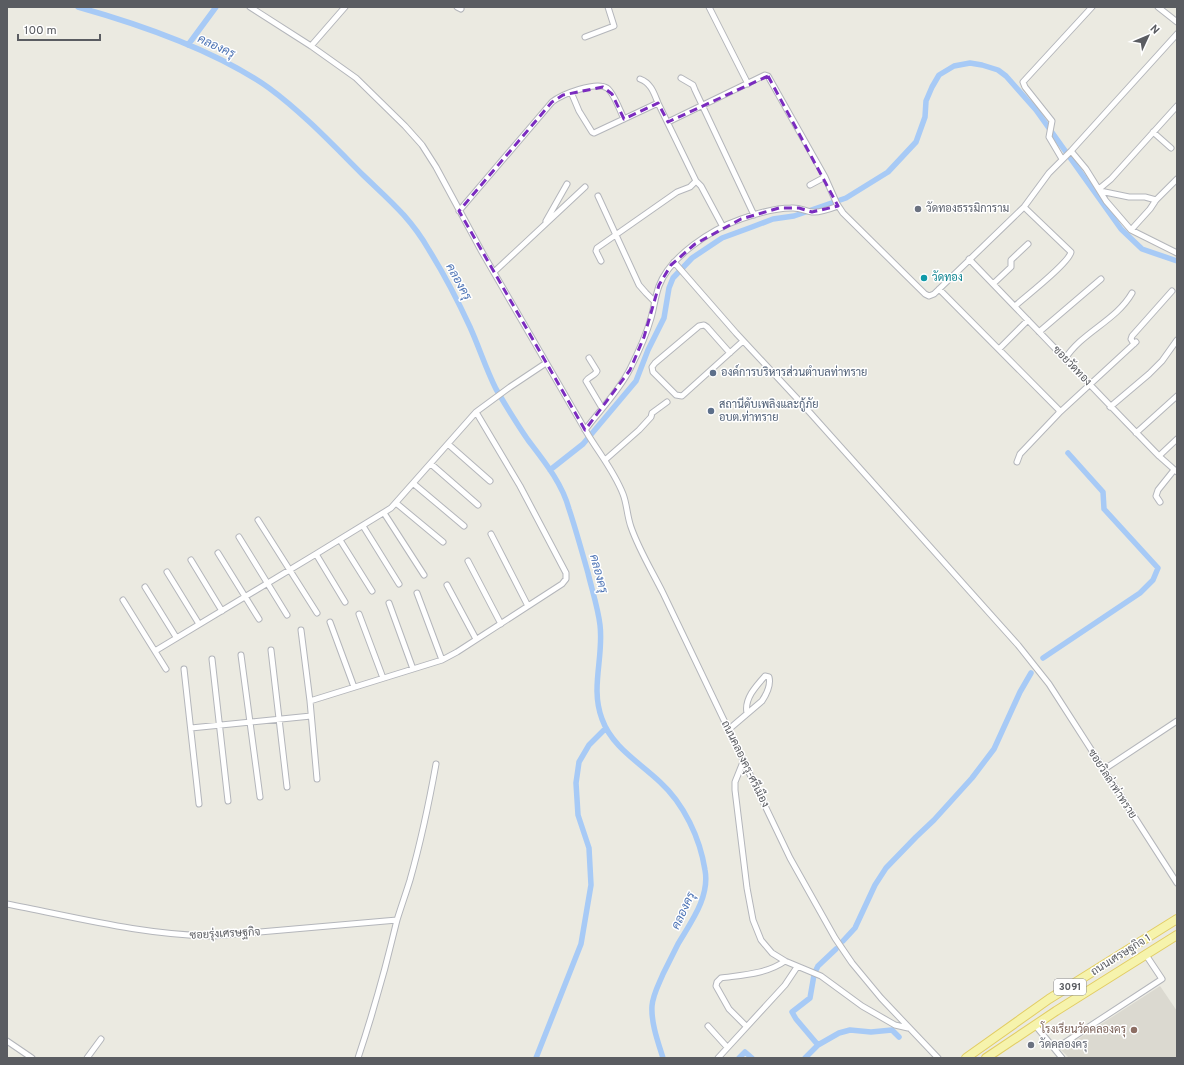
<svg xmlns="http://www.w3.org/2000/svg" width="1184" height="1065" font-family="Overpass,Sarabun,sans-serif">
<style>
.education{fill:#dbd9d0}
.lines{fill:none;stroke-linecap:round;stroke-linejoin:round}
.canal{stroke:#a7caf6;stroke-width:5.5}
.street-casing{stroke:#b4b6bb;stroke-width:7}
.primary-casing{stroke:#e2cd64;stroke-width:10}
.street{stroke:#fff;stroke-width:5}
.primary{stroke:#f6f3ac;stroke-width:8}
.marked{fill:none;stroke:#7b2cbf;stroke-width:3;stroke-dasharray:8 5;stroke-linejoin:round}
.worship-dot{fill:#6b7280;stroke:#fff;stroke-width:1.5}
.culture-dot{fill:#0f9aa8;stroke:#fff;stroke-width:1.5}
.service-dot{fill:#5c6f8a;stroke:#fff;stroke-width:1.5}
.education-dot{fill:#8d6e63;stroke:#fff;stroke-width:1.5}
.labels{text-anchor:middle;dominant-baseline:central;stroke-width:3;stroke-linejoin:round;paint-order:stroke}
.shield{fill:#fff;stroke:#8c8d90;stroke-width:1}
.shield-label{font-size:10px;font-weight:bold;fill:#5a5c61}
.worship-label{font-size:11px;fill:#5b616d;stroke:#fff;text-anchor:start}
.culture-label{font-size:11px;fill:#0d838f;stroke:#fff;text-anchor:start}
.street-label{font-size:11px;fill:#5a5c61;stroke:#fff}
.service-label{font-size:11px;fill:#4e5e75;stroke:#fff;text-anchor:start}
.education-label{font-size:11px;fill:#785e54;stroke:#fff;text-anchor:end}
.water-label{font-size:12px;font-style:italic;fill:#4d74b5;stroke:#fff}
</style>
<rect width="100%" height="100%" fill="#ebeae1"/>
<path class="education" d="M1160,986L1177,1011V1058H1069L1061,1050Z"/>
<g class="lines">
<path class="canal" d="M78,7C142,25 215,50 269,88C303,113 333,145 363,175C389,200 410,217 429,250C444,274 458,301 470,327C479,347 486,369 496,389C506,406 517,424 528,440C544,461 562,483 569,509C576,530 582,552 588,573C592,590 598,608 600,625C604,657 590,688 602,719C612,747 639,762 660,782C684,804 700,838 705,870C710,897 691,922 678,944C673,954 668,964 663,974C659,984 653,994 652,1006C651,1023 658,1042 663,1058
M188,45L216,7
M550,470L583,444L636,381L648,350L664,318L669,288L673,278L692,258L722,238L752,227L773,219L794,216L846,198L888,172L916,142L925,117L926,101L932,87L939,75L954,66L970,63L982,65L998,70L1006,76L1036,110L1121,229L1142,249L1177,261
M1043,658L1140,593L1153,580L1158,568L1104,509L1103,492L1068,453
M843,941L855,928L875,885L886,868L916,837L934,820L972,778L994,749L1020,692L1031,673
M816,970L818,966L836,949
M814,975L810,998L792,1012L796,1019L818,1045
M536,1058L581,944L591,885L589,848L578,815L576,783L579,762L589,745L606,728
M739,1058L745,1052L752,1058
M805,1058L818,1045L839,1033L850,1030L871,1032L892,1030L899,1037"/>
<defs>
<path id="street" d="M250,7L311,46L356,78L405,126L422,145L436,167L482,252L587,433C599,453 614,471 623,494C627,504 627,516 631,527C639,550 652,571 663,593L790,858L835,938L852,963L881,998L938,1058
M457,7L461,9
M709,7L748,84
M1158,7L1177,22
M585,37L614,26L608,7
M311,46L345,7
M681,78L693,85L695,90L754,215
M640,79C651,83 654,93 658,103
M571,92L579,111L592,132L594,133L658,103L696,181L690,187L677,192L597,248L596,251L601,261
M668,122L765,75L768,76L825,177L837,204L843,213L925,294L929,296L934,294L1024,207L1049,173L1071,151L1177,34
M1153,132L1171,148
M1071,151L1086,169L1106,201L1131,230L1177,253
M1062,159L1049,137L1052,121L1025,87L1023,82L1092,7
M696,181L701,186L723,227
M810,185L825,177
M1099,189L1111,179L1177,106
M1100,191L1129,197H1145L1156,200
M598,196L639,285L646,293L654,301
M459,211L552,102C562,94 596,81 607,88C614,93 620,111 624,119
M546,221L567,184
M1131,230L1150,209L1156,200L1177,179
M969,259L1125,421L1159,456L1177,472
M674,262L736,333L804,406L1018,645L1049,684L1177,883
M494,272L585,187
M993,284L1011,267V260L1028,244
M939,289L1059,410V413L1020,454L1017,462
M1015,306C1025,297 1069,263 1071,252L1024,207
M1039,332L1101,279
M1134,344L1131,339L1132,336L1172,291
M999,349L1028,320
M730,353L707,327L704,325L699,326L655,363L652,367L653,372L676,395L682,396C702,378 723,359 743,341
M589,358L597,371C595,376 589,376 586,381L602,408
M1065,359C1082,332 1116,321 1132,293
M1110,407L1149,374L1162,361L1177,340
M1059,413L1136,342
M585,430C600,410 619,391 630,369C638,353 646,336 651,318C654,308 655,297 659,286C670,256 712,229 741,219C758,213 774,208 791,208C799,207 805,211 812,212C820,213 830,209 838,206
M1136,433L1177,396
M448,444L490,481
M1159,456L1177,439
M605,460L639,430L651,417L652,413L667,402
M431,464L478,505
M414,484L464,526
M1160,502L1156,496L1158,490L1174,470
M396,503L443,542
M384,513L424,575
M258,520L317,613
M363,526L399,584
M491,534L528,606
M239,537L287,615
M340,540L372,591
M218,553L259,619
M191,560L222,611
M468,561L501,624
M167,572L199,624
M447,585L476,639
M145,587L176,637
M417,593L442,660
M123,600L166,669
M345,602L316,554L391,508L476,412L510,387L546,363
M389,603L413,669
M359,614L383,678
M330,622L354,687
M301,630L310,701L317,779
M271,650L287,787
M155,651L316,554
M241,655L260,797
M212,659L228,801
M184,669L199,804
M310,701L442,660L457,652L562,584L566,579V573L520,486L476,412
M191,728L311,716
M728,730L762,701C766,695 771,685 769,677L765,676C756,686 744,699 747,713
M743,762L735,782V790L747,888L753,920L761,940L772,953L785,961L821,976L862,1006L895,1025L908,1028
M1103,770L1177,721
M7,904C75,917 143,935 213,936L397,920
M1035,1025L1062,1058
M708,1026L727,1047
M746,1026L729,1009L716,986L717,982L721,978C742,975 767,974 785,961
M7,1041L32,1058
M1055,1049L1162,979L1146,955
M87,1058L101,1039
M358,1058C373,1013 386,967 397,920C401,907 406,893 410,880C421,841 429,803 436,764
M718,1058L785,985L797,967"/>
<path id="primary" d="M966,1058L1049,999L1177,919
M986,1058L1056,1011L1177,935"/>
</defs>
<use href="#street" class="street-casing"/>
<use href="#primary" class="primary-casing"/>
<use href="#street" class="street"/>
<use href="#primary" class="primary"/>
</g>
<path class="marked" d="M768,76L838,206L812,212L799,208H779L741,219L695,244L671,265L659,285L644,337L630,370L585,430L459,211L552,102L563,95L603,87L612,94L624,119L658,103L668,122Z"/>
<g class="worship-dot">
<circle cx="918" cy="209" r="4"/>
<circle cx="1031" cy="1045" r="4"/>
</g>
<circle class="culture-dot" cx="924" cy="278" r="4"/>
<g class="service-dot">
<circle cx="713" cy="373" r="4"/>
<circle cx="711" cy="411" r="4"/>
</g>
<circle class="education-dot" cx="1134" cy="1030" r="4"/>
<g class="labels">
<rect class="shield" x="1054" y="979" width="32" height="16" rx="3"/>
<g class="shield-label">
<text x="1070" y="987">3091</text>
</g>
<g class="worship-label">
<text x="926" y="209">วัดทองธรรมิการาม</text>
<text x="1039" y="1045">วัดคลองครุ</text>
</g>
<g class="culture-label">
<text x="932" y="278">วัดทอง</text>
</g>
<g class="street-label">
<text transform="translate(1072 366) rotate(46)">ซอยวัดทอง</text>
<text transform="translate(745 764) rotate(64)">ถนนคลองครุ-ศรีเมือง</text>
<text transform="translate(1112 784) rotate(57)">ซอยวิลล่าท่าทราย</text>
<text transform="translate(225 934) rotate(-3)">ซอยรุ่งเศรษฐกิจ</text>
<text transform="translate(1121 955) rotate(-32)">ถนนเศรษฐกิจ 1</text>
</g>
<g class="service-label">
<text x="721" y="373">องค์การบริหารส่วนตำบลท่าทราย</text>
<text x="719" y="405">สถานีดับเพลิงและกู้ภัย<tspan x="719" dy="13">อบต.ท่าทราย</tspan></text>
</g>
<g class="education-label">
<text x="1126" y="1030">โรงเรียนวัดคลองครุ</text>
</g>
<g class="water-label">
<text transform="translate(216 47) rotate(25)">คลองครุ</text>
<text transform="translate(458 282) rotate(61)">คลองครุ</text>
<text transform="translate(598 574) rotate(75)">คลองครุ</text>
<text transform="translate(684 911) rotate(-65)">คลองครุ</text>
</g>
</g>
<rect width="1184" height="1065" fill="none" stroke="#5a5c61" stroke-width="16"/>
<g transform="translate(1148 36) rotate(46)" stroke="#ffffff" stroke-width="3" paint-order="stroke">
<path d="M0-3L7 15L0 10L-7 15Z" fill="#5a5c61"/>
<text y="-6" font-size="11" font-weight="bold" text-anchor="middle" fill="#5a5c61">N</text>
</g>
<path d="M18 34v6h82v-6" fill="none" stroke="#5a5c61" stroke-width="2"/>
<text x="24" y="34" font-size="12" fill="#5a5c61" stroke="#ffffff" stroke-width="3" paint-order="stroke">100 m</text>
</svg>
